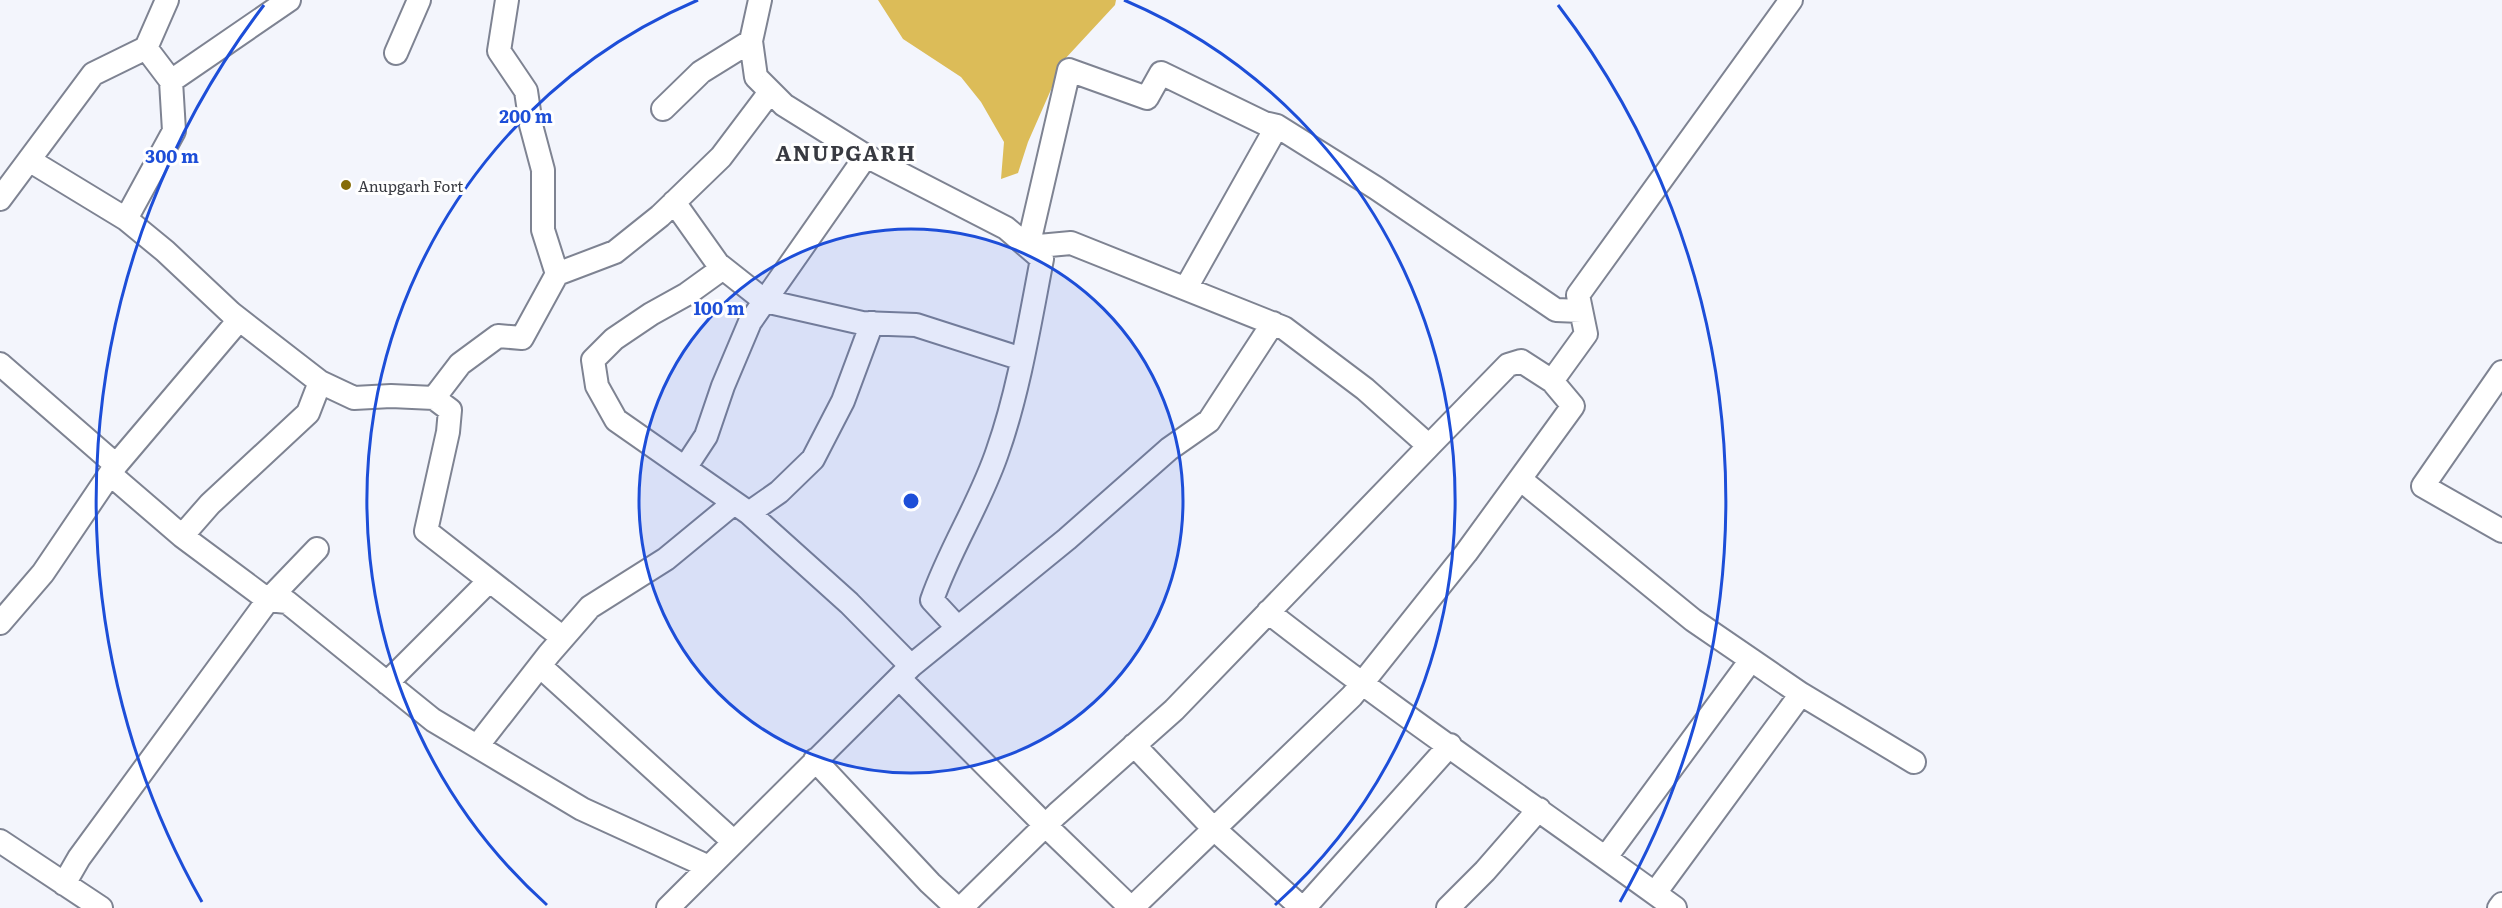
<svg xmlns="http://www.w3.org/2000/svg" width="2502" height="908" font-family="Literata,serif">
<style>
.water{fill:#dcbc58}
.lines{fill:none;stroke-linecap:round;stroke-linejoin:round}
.minor-casing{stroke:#7e8392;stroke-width:26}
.minor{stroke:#fff;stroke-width:22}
.ring{fill:none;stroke:#1d4ed8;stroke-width:3}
.poi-dot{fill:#856b07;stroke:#fff;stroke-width:2}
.labels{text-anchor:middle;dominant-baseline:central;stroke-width:6;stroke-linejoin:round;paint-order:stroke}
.poi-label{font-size:15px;fill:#383a41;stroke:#fff;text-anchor:start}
.district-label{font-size:21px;font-weight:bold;letter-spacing:1.5px;fill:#383a41;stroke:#fff}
.centre{fill:#1d4ed8;stroke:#fff;stroke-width:3}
.ring-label{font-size:18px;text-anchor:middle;font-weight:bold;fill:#1d4ed8;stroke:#fff;stroke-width:6;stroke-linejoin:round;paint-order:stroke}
</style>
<rect width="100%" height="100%" fill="#f3f5fc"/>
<path class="water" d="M878,0H1116L1115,5L1064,60L1028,142L1018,173L1001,179L1004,142L981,102L961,77L903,39Z"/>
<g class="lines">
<defs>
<path id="minor" d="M167,0L146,48L171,81L174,131L126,219L165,251L231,313L320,382L354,398L391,396L434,398L460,364L498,336L522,338L557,274L543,230V170L531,125L526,91L499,51L507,0
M760,0L751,41L756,77L784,105L866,156L1006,228L1042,259C1030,321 1019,390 998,450C981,502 950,548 932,600L957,627
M396,53L419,0
M171,81L289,0
M663,109L701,72L751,41
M29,160L126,219
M0,199L93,74L146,48
M674,202L718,264L765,301L862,323L916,325L1022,359
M723,268L687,294L651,314L614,339L593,360L597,386L616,420L749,513L849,603L911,666
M557,274L615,252L660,216L721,157L770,92
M1186,288L1277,126
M0,364L116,465
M2502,372L2423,486L2502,531
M434,398L450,410L448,432L426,531L563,638
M1429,446L1508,365L1521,361L1552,381L1586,334L1578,295L1791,0
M685,468L706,436L723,386L750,322L866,156
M110,474L182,536L268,600L287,602L433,720L582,809L709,867
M1520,479L1693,620L1801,694L1914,762
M749,513L779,492L813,459L843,401L872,323
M182,536L210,504L308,413L320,382
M1268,612C1400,715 1539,809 1675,908
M0,623L43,573L116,465L239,320
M540,666L734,842
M899,678L1045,825L1131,908
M387,683L489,581
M478,745L549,654L590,607L666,559L734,503
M1134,745L1213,828L1302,908
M815,760L930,883L957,908
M0,841L101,908
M1606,857L1751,660
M64,884L79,858L268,600L317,549
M1655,893L1801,694
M668,908L911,666L1067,539L1169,449L1209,421L1273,323
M961,908L1057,814L1174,710L1429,446L1365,389L1284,328L1071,243L1028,247L1069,70L1147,98L1161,73L1264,123L1277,126L1376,188L1556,310L1581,311
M1132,908L1352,696L1466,553L1573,406L1552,381
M1304,908L1450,745
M1448,908L1485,871L1539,809
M2499,908L2502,904"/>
</defs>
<use href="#minor" class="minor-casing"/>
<use href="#minor" class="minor"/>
</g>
<circle cx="911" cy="501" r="272" fill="#1d4ed8" fill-opacity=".12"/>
<g class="ring">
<circle cx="911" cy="501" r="272"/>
<path d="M547 905A544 544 0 0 1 698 0M1124 0A544 544 0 0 1 1275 905"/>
<path d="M202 902A815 815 0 0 1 264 5M1558 5A815 815 0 0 1 1620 902"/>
</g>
<circle class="poi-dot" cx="346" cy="185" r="6"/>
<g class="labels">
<g class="poi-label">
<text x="358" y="185">Anupgarh Fort</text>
</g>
<g class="district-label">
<text x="846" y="151">ANUPGARH</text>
</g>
</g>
<circle cx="911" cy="501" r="9" class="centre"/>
<g class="ring-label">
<text x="526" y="123">200 m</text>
<text x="172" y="163">300 m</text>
<text x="719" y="315">100 m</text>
</g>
</svg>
